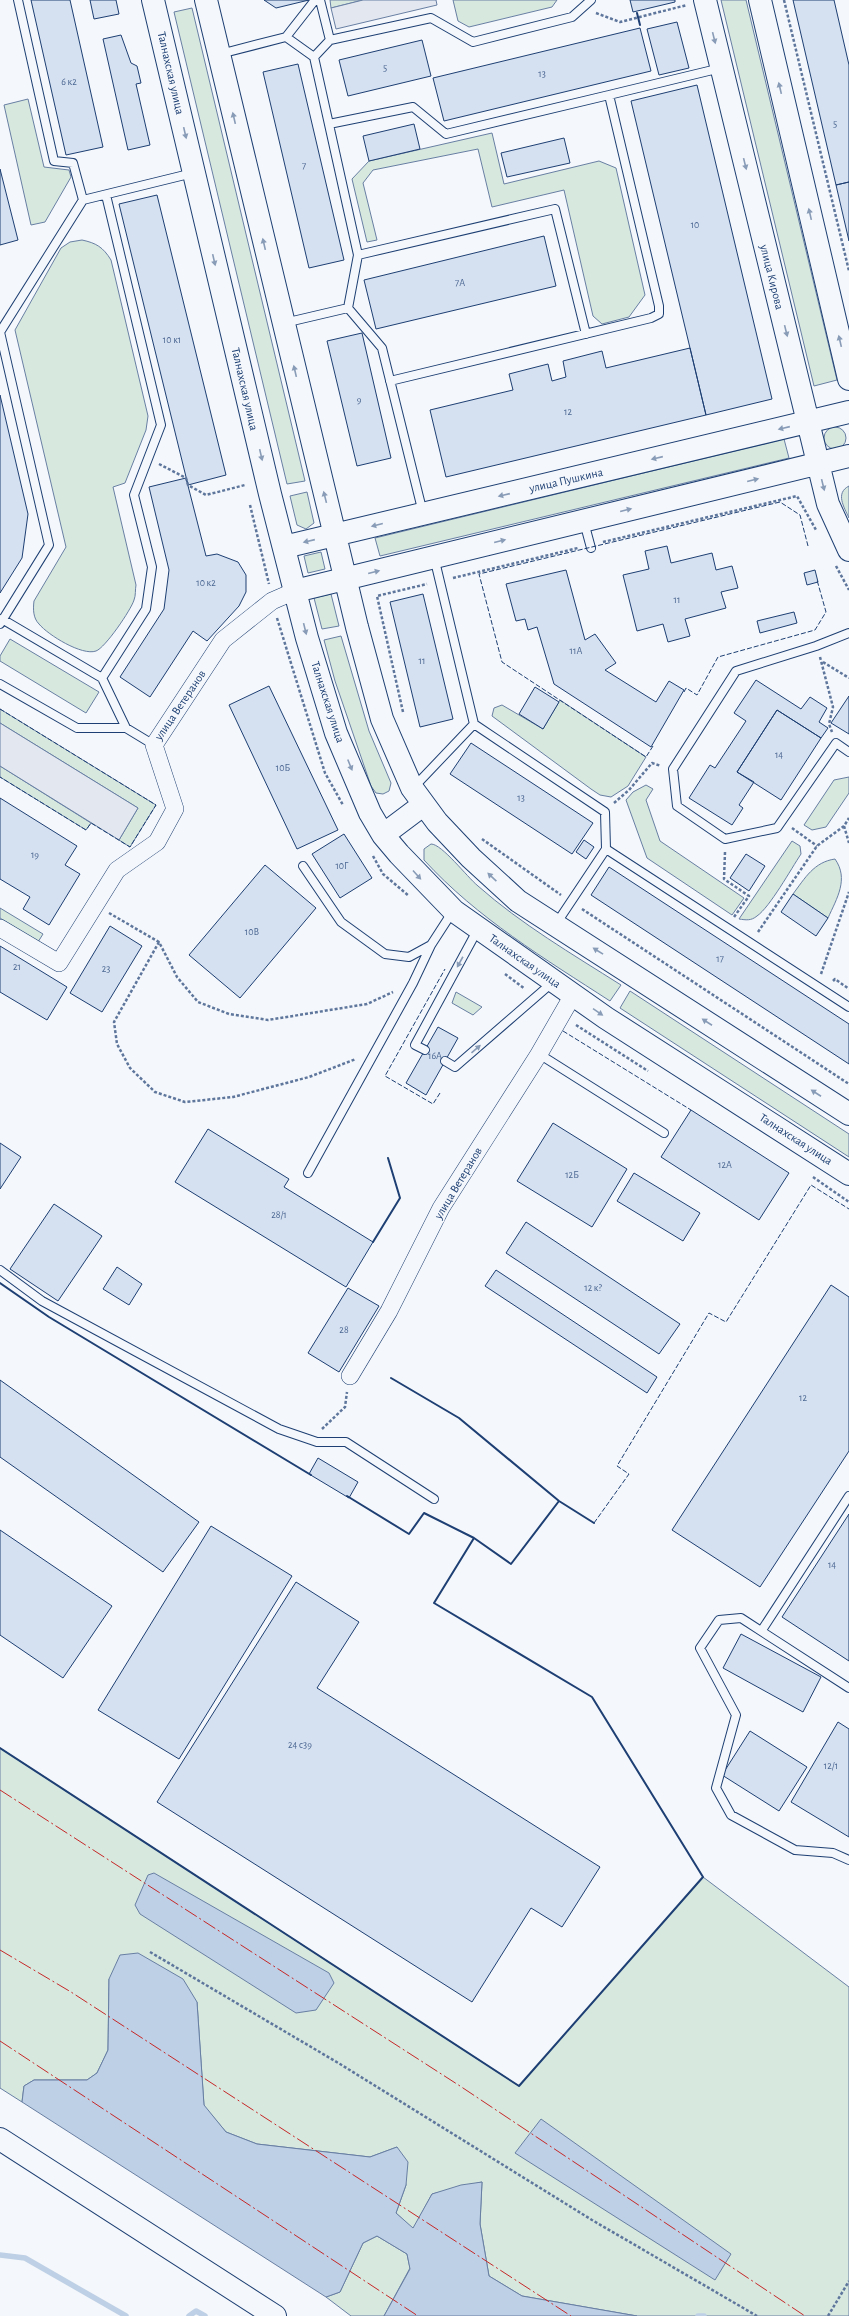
<svg xmlns="http://www.w3.org/2000/svg" width="849" height="2316" font-family="'Alegreya Sans',sans-serif">
<style>
.green{fill:#d7e8df;stroke:#687fa3}
.parking{fill:#e3e8f0;stroke:#687fa3}
.water{fill:#bed0e5;stroke:#687fa3}
.lines{fill:none;stroke-linecap:round;stroke-linejoin:round}
.stream{stroke:#bed0e5;stroke-width:5.5}
.building{fill:#d5e0f0;stroke:#1d3f73}
.lane-casing{stroke:#1d3f73;stroke-width:10}
.street-casing{stroke:#1d3f73;stroke-width:18}
.secondary-casing{stroke:#1d3f73;stroke-width:24}
.path{stroke:#5e769c;stroke-width:2.5;stroke-dasharray:3 2;stroke-linecap:butt}
.lane{stroke:#f4f7fb;stroke-width:8}
.street{stroke:#f4f7fb;stroke-width:17}
.secondary{stroke:#f4f7fb;stroke-width:22}
.fence{stroke:#1d3f73;stroke-width:1;stroke-dasharray:5 2;stroke-linecap:butt}
.wall{stroke:#1d3f73;stroke-width:2}
.power{stroke:#c62828;stroke-width:1;stroke-dasharray:14 3 2 3;stroke-linecap:butt}
.oneway{fill:#889bb7}
.labels{text-anchor:middle;dominant-baseline:central;stroke-width:3;stroke-linejoin:round;paint-order:stroke}
.number-label{font-size:10px;fill:#4b6792}
.street-label{font-size:12px;fill:#1d3f73;stroke:#f4f7fb}
</style>
<rect width="100%" height="100%" fill="#f4f7fb"/>
<path class="green" d="M330,0H363L331,8Z
M453,0H557L552,7L469,27L458,21Z
M721,0H746L837,380L814,386Z
M192,8L305,481L287,484L174,12Z
M28,99L44,167L69,170L71,177L45,222L31,225L4,105Z
M492,133L504,184L599,161L616,168L645,295L629,317L602,324L593,316L564,190L492,207L478,149L373,170L363,183L377,240L367,242L352,179L369,161Z
M82,240C96,243 103,247 111,260L148,416L146,430L125,483L113,487L136,585C135,590 136,595 134,600C131,610 105,648 96,651C82,656 48,635 39,624C33,618 33,609 34,601L66,547L15,330L61,248L70,242Z
M824 438a11 11 0 1 1 22 0a11 11 0 1 1-22 0Z
M784,439L789,458L380,556L375,538Z
M849,486V518C844,507 835,493 849,486Z
M307,492L314,523L306,529L297,525L290,496Z
M321,552L325,569L308,573L304,556Z
M331,594L339,626L322,629L314,598Z
M341,636L369,731L391,783L389,791L383,794L376,793L371,786L335,681L324,640Z
M10,639L99,692L86,713L0,661V656Z
M560,700L646,757L628,786L611,797L600,795L591,789L492,716L494,708L502,705L543,729Z
M0,709L156,805L130,847L119,840L138,808L0,723Z
M0,766L91,823L86,830L0,777Z
M849,777V793L826,827L812,830L804,825L834,780Z
M646,785L653,789L646,800L660,841L744,898L732,915L647,858L626,800L633,792Z
M792,841L800,846L801,854C791,869 770,907 757,916C751,921 746,920 739,919Z
M431,844C442,844 467,877 478,886C521,924 572,954 621,985L610,1001C545,959 477,918 424,860V849Z
M835,859C849,879 837,898 828,918L793,894C805,878 814,862 835,859Z
M0,908L43,934L38,942L0,918Z
M630,991L849,1134V1157L620,1008Z
M456,992L482,1007L473,1015L452,1003Z
M0,1748L519,2086L703,1877L849,1987V2316H637L522,2296L489,2276L480,2224L482,2182L432,2194L413,2229L396,2213L406,2185L397,2147L370,2157L257,2144L226,2132L204,2106L197,2002L109,1979L108,2050L97,2073L87,2080H34L24,2086L22,2102L0,2088Z
M377,2236L407,2254L410,2268L384,2316H351L326,2297L340,2292L363,2243Z"/>
<path class="parking" d="M363,0H436L437,5L336,29L331,8Z
M0,723L138,808L119,840L0,766Z"/>
<path class="water" d="M154,1873L329,1973L334,1983L316,2010L296,2013L140,1914L135,1905L148,1875Z
M138,1953L183,1979L197,2002L204,2105L226,2132L257,2144L370,2157L397,2147L408,2162L406,2185L396,2213L413,2228L432,2194L461,2185L482,2182L480,2224L489,2276L522,2296L637,2316H384L410,2269L407,2254L377,2236L363,2243L340,2292L326,2297L22,2102L24,2086L34,2080H87L97,2073L108,2050L109,1979L120,1955Z
M541,2119L731,2254L715,2280L515,2153Z"/>
<g class="lines">
<path class="stream" d="M0,2255L25,2258L126,2316
M189,2316L196,2311L205,2316
M698,2316H704"/>
</g>
<path class="building" d="M31,0H70L103,147L66,155Z
M90,0H116L119,14L94,19Z
M264,0H309L276,8Z
M630,0H675V2L633,12Z
M793,0H834L849,65V182L836,185Z
M677,22L689,68L659,75L647,29Z
M640,28L651,71L444,121L433,78Z
M121,35L131,63L137,66L141,83L136,84L150,145L128,150L103,39Z
M422,40L431,76L348,96L339,60Z
M298,64L344,260L309,268L263,72Z
M697,85L772,399L706,415L631,101Z
M414,124L420,149L369,161L363,136Z
M564,138L570,163L507,177L501,153Z
M0,169L18,240L0,245Z
M849,182V241L836,185Z
M157,195L226,475L188,485L119,204Z
M544,236L556,286L376,329L364,280Z
M362,333L391,458L357,466L327,341Z
M690,348L706,415L446,477L430,410L513,390L509,374L548,364L552,381L566,377L563,361L602,351L606,368Z
M0,395L28,514L22,558L0,593Z
M186,478L206,556L217,554L238,562L246,575V592L239,606L207,641L193,631L150,697L120,677L164,609L169,570L149,487Z
M667,546L671,563L712,553L716,570L732,566L738,588L721,592L726,608L685,619L690,636L668,642L663,624L637,631L623,575L649,569L645,551Z
M566,570L585,640L595,634L616,663L605,670L656,702L669,681L684,690L651,747L554,684L537,627L528,630L525,619L516,621L506,584Z
M815,570L818,582L807,585L804,573Z
M423,594L453,719L420,727L390,602Z
M794,612L797,623L760,633L757,621Z
M756,680L801,709L810,697L827,708L819,722L828,728L821,738L777,710L737,772L754,782L739,805L743,808L732,825L689,798L710,765L715,768L746,721L734,713Z
M269,686L338,830L297,849L229,705Z
M535,687L559,702L543,729L519,714Z
M849,696V734L831,723Z
M777,710L821,738L781,800L737,772Z
M471,743L593,823L572,854L450,774Z
M0,798L77,846L65,865L80,874L49,925L23,909L30,897L0,879Z
M344,834L372,878L340,898L312,854Z
M584,840L594,847L586,859L576,852Z
M746,854L765,866L749,891L730,878Z
M265,865L316,908L240,998L189,955Z
M609,867L849,1024V1064L591,895Z
M793,894L828,918L816,936L781,912Z
M110,926L142,946L102,1012L70,993Z
M0,946L67,987L47,1020L0,992Z
M438,1027L458,1038L426,1095L406,1083Z
M691,1110L789,1173L759,1220L661,1157Z
M553,1123L627,1169L592,1227L517,1181Z
M208,1129L289,1179L284,1187L373,1242L346,1287L175,1182Z
M0,1143L21,1157L0,1189Z
M634,1173L700,1213L683,1241L617,1201Z
M54,1204L102,1236L58,1301L10,1269Z
M526,1222L680,1324L659,1354L506,1253Z
M117,1267L142,1284L129,1305L103,1289Z
M496,1270L657,1377L647,1393L485,1286Z
M831,1285L849,1297V1451L760,1587L672,1530Z
M348,1288L379,1306L339,1372L308,1353Z
M0,1380L199,1522L163,1572L0,1457Z
M318,1458L358,1482L349,1498L309,1474Z
M849,1514V1661L782,1617Z
M211,1526L292,1576L179,1759L98,1710Z
M0,1530L112,1606L63,1678L0,1635Z
M296,1582L359,1622L317,1688L600,1867L562,1927L531,1908L472,2002L157,1802Z
M741,1634L821,1677L803,1712L723,1668Z
M838,1722L849,1729V1837L791,1802Z
M750,1731L807,1767L779,1811L722,1775Z"/>
<g class="lines">
<defs>
<path id="lane" d="M18,0L54,161L73,163L83,200
M320,0L330,40
M286,37L314,57L358,255L348,308
M220,54L286,37L315,0
M314,57L330,40L431,18L473,42L572,17L591,0
M329,124L413,107L446,134L609,95
M358,255L555,209L586,334
M284,323L348,308L382,348L423,513
M390,381L651,318L659,314V306L609,95L721,68
M584,522L591,548
M434,557L474,724L605,812L606,849L556,924
M2,619L102,678L126,728
M0,624L49,545L0,332L83,200L193,173
M849,633L816,646L736,671L673,769L677,806L725,839L777,828L836,743L849,752
M102,678L146,609L152,567L134,495L161,425L106,195
M0,684L77,728H126L154,745
M414,787L474,724
M606,849L849,1007
M303,866L341,922L385,954L409,957L431,945
M425,1050L415,1045L478,929
M539,1054L664,1133
M445,1061L455,1067L553,982
M308,1173L413,983L431,945L453,911
M0,1270L42,1301L279,1429L317,1442H346L434,1499
M762,1630L849,1496
M849,1688L741,1618L719,1620L700,1648L736,1715L716,1788L731,1815L795,1850L833,1853L849,1860"/>
<path id="street" d="M0,928L59,963L117,870L157,842L175,809L154,745L223,640L272,601L295,591
M350,1376L389,1311L441,1208L539,1054L573,995"/>
<path id="secondary" d="M153,0L270,494L307,638L336,733L370,813L383,835L399,854L454,911L606,1018L849,1174
M206,0L357,627L382,719L412,788L437,822L471,858L518,901L849,1114
M705,0L828,504L849,550
M760,0L849,379
M284,547L849,412
M295,591L849,456
M383,835L423,805
M0,2139L275,2316"/>
</defs>
<use href="#lane" class="lane-casing"/>
<use href="#street" class="street-casing"/>
<use href="#secondary" class="secondary-casing"/>
<path class="path" d="M784,0L849,271
M596,13L620,22L687,5
M159,464L186,478L188,485L206,495L245,485
M250,505L269,584
M603,542L797,496L816,530
M836,566L849,590
M453,578L578,548
M277,618L325,773L343,805
M820,657L833,707L829,724L832,732
M823,662L849,678
M403,712L377,596L427,584
M614,803L629,790L652,763L661,766
M844,826L849,843
M792,828L817,846
M482,839L561,895
M725,852L724,879L749,896L734,917
M373,856L383,874L409,896
M582,909L849,1084
M109,913L159,942L177,977L198,1002L229,1014L268,1020L367,1004L393,992
M758,932L817,846L844,826L849,818
M159,942L114,1022L117,1044L130,1068L155,1092L185,1102L233,1097L309,1077L356,1059
M505,974L525,989
M821,974L849,892
M833,981L835,979L849,989
M576,1025L648,1071
M813,1177L849,1202
M322,1429L345,1407L347,1392
M150,1952L340,2064L592,2220L757,2316
M828,2316L849,2281"/>
<use href="#lane" class="lane"/>
<use href="#street" class="street"/>
<use href="#secondary" class="secondary"/>
<path class="fence" d="M684,692L686,688L697,695L718,657L815,630L826,612L817,580
M0,709L156,805L130,847L91,823L86,830L0,777
M653,746L646,757L502,662L479,574L780,502L800,515L808,546
M563,1031L691,1110
M440,1093L433,1104L385,1076L445,969
M594,1523L629,1474L617,1466L709,1313L726,1322L811,1185L849,1209"/>
<path class="wall" d="M637,13L640,25
M373,1242L400,1198L388,1158
M0,1283L49,1317L311,1475
M391,1378L459,1418L559,1501L594,1523
M474,1538L511,1564L559,1501
M0,1748L519,2086L703,1877L592,1697L434,1603L474,1538L424,1513L409,1534L347,1496"/>
<path class="power" d="M0,1790L460,2086L805,2316
M0,1950L71,1992L571,2316
M0,2041L418,2316"/>
</g>
<defs><path id="oneway-solid" d="M-6-.8H1V-3.2L6.5 0L1 3.2V.8H-6Z"/></defs>
<g class="oneway">
<use href="#oneway-solid" transform="translate(714 38) rotate(76)"/>
<use href="#oneway-solid" transform="translate(780 88) rotate(-103)"/>
<use href="#oneway-solid" transform="translate(234 118) rotate(-103)"/>
<use href="#oneway-solid" transform="translate(185 133) rotate(77)"/>
<use href="#oneway-solid" transform="translate(745 164) rotate(76)"/>
<use href="#oneway-solid" transform="translate(810 214) rotate(-103)"/>
<use href="#oneway-solid" transform="translate(264 244) rotate(-103)"/>
<use href="#oneway-solid" transform="translate(214 260) rotate(77)"/>
<use href="#oneway-solid" transform="translate(786 331) rotate(76)"/>
<use href="#oneway-solid" transform="translate(840 341) rotate(-103)"/>
<use href="#oneway-solid" transform="translate(295 371) rotate(-103)"/>
<use href="#oneway-solid" transform="translate(784 428) rotate(167)"/>
<use href="#oneway-solid" transform="translate(261 455) rotate(77)"/>
<use href="#oneway-solid" transform="translate(657 458) rotate(167)"/>
<use href="#oneway-solid" transform="translate(753 480) rotate(-14)"/>
<use href="#oneway-solid" transform="translate(823 485) rotate(76)"/>
<use href="#oneway-solid" transform="translate(504 495) rotate(167)"/>
<use href="#oneway-solid" transform="translate(325 497) rotate(-104)"/>
<use href="#oneway-solid" transform="translate(626 510) rotate(-14)"/>
<use href="#oneway-solid" transform="translate(377 525) rotate(166)"/>
<use href="#oneway-solid" transform="translate(309 541) rotate(167)"/>
<use href="#oneway-solid" transform="translate(500 541) rotate(-14)"/>
<use href="#oneway-solid" transform="translate(374 572) rotate(-14)"/>
<use href="#oneway-solid" transform="translate(305 629) rotate(76)"/>
<use href="#oneway-solid" transform="translate(350 765) rotate(68)"/>
<use href="#oneway-solid" transform="translate(417 875) rotate(48)"/>
<use href="#oneway-solid" transform="translate(492 877) rotate(-137)"/>
<use href="#oneway-solid" transform="translate(598 951) rotate(-148)"/>
<use href="#oneway-solid" transform="translate(460 962) rotate(119)"/>
<use href="#oneway-solid" transform="translate(598 1012) rotate(34)"/>
<use href="#oneway-solid" transform="translate(707 1022) rotate(-147)"/>
<use href="#oneway-solid" transform="translate(476 1049) rotate(-41)"/>
<use href="#oneway-solid" transform="translate(816 1093) rotate(-147)"/>
</g>
<g class="labels">
<g class="number-label">
<text x="385" y="68">5</text>
<text x="542" y="74">13</text>
<text x="69" y="82">6 к2</text>
<text x="835" y="124">5</text>
<text x="304" y="166">7</text>
<text x="695" y="225">10</text>
<text x="460" y="283">7А</text>
<text x="172" y="340">10 к1</text>
<text x="359" y="400">9</text>
<text x="568" y="412">12</text>
<text x="206" y="583">10 к2</text>
<text x="677" y="600">11</text>
<text x="576" y="651">11А</text>
<text x="422" y="661">11</text>
<text x="779" y="755">14</text>
<text x="283" y="768">10Б</text>
<text x="521" y="798">13</text>
<text x="35" y="855">19</text>
<text x="342" y="866">10Г</text>
<text x="252" y="932">10В</text>
<text x="720" y="959">17</text>
<text x="17" y="967">21</text>
<text x="106" y="969">23</text>
<text x="435" y="1056">16А</text>
<text x="725" y="1165">12А</text>
<text x="572" y="1175">12Б</text>
<text x="279" y="1215">28/1</text>
<text x="593" y="1288">12 к?</text>
<text x="344" y="1330">28</text>
<text x="803" y="1398">12</text>
<text x="832" y="1565">14</text>
<text x="300" y="1745">24 с39</text>
<text x="831" y="1766">12/1</text>
</g>
<g class="street-label">
<text transform="translate(171 73) rotate(77)">Талнахская улица</text>
<text transform="translate(772 277) rotate(76)">улица Кирова</text>
<text transform="translate(245 389) rotate(77)">Талнахская улица</text>
<text transform="translate(566 480) rotate(-13)">улица Пушкина</text>
<text transform="translate(328 702) rotate(72)">Талнахская улица</text>
<text transform="translate(180 705) rotate(-56)">улица Ветеранов</text>
<text transform="translate(525 961) rotate(35)">Талнахская улица</text>
<text transform="translate(796 1139) rotate(33)">Талнахская улица</text>
<text transform="translate(458 1183) rotate(-59)">улица Ветеранов</text>
</g>
</g>
</svg>
